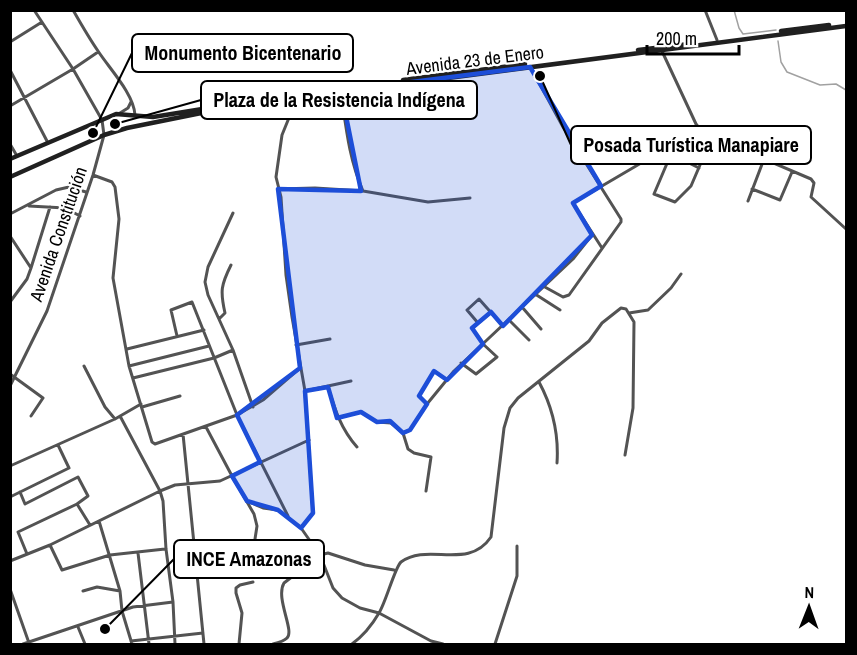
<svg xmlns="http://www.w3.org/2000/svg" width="857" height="655" font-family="'Archivo Narrow',sans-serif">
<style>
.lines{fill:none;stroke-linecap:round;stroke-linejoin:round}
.stream{stroke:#a1a1a1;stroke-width:1.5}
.street{stroke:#535353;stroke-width:3}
.secondary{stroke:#202020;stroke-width:4.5}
.marked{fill:#1d4ed8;fill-opacity:0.2;stroke:#1d4ed8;stroke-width:4.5;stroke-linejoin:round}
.labels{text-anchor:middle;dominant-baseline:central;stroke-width:4.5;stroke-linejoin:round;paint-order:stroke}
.street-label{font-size:18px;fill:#000;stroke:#fff}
.leader{fill:none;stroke:#000;stroke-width:2}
.callout-dot{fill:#000;stroke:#fff;stroke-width:2}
.callout{fill:#fff;stroke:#000;stroke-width:2}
.callout-label{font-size:20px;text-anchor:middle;font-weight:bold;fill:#000}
</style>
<rect width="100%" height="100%" fill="#fff"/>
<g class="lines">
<path class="stream" d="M734,10L739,28L743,34L776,30
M778,41L781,62L787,72L820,85L836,84L846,90"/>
<path class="street" d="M73,10C81,24 89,38 98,51C109,68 134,94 135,115
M705,10L717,40
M10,42L42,22
M661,49L696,124L703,133L712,137L811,179L814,183L811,197L846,229
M531,68L563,127L621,219V222L569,295L563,297L543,286
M10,70L48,143
M341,93C346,127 349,159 363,191
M300,97L295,103L282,135L276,177L281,197L286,275L292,317L305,391L313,513L301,528
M10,106L73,69L98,52
M120,113L128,108L131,102
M10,144L17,156
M669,149L671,154L654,194L675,202L691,186L712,137
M671,154L699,168
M776,164L797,147
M93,175L112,182L115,187L119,219L113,278L129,366L152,442L155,444L237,415L263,400L300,368
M278,189L315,188L363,191L428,202L470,198
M752,189L780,200L792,172
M748,201L764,159
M29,206L65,208L80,216
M233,213L208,267L205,282L208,295L233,350L253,407
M10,214L56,190L69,187L86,192
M10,236L31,268
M602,248L573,203L699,129
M535,294L560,310
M10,302L27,279L31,268L50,207
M522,307L541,329
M629,313L648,310L671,288L681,274
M219,319L225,313C220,291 221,285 231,265
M509,320L529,340
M478,323L491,312
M177,336L171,310L192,302L237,415L288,516
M296,345L330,339
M127,349L204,330
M461,363L476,374L497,357L483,344L472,328L478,323L467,310L479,299L503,326
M84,366L105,407L115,419
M129,366L209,346
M10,374L43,398L31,416
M133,378L214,358L233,350
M539,382C553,408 559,433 557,463
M10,386L47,311L93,175L104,135L102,120L73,69L34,10
M328,387C335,410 341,429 357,447
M305,391L351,381
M427,404L419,396L434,371L447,380
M142,407L180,396
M120,416L160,491L163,501L166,549L173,602L175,644
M337,418L361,412L377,422L391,423L403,433L410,430L427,404L454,371L573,259L592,235
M206,427L232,476L254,514L257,526L251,565
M403,433L408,449L414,453L431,457L426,491
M183,434L204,644
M10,466L115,419L141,404
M20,492L25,504L78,477L88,496L77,504
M10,497L69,468L58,445
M247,501L263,508L278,510L301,528L320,555L333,588L342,598L360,608L379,613L431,641L443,644
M99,521L120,591L122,611L132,644
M50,545L62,570L110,555L165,549
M138,553L149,644
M27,554L18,532L77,504L90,525
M10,561L50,545L160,491L175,485L220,481L309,440
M10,589L29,643
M83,591L97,587L120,591
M78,627L85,644
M131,641L203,633
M23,644L133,607L173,602
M239,644L242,613L236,593V588L240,585L253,582
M273,644C277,643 284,641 287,638C295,631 275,598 284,583L320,555L328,553L365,565L394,570
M352,644C363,636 372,625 379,613C386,602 395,567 401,562C428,542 468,571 491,537L504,428L510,408L518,398L589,341L602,323L621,308L626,309L634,322L633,408L625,455
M495,644L517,576V546"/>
<path class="secondary" d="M781,31L829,25
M638,50L689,44
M403,80L525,64
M10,159L116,114L153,117L314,91
M10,177L104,135L127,128L241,105L846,26"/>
</g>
<path class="marked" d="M530,67L601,186L573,203L592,235L503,326L491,312L472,328L483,344L447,380L434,371L419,396L427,404L410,430L403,433L390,421L377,422L361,412L337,418L328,387L305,391L313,513L301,528L278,510L247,501L232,476L260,462L237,415L300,368L278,189L361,191L341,91Z"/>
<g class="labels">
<g class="street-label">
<text transform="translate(475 60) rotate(-7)">Avenida 23 de Enero</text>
<text transform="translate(58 234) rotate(-71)">Avenida Constitución</text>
</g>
</g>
<path class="leader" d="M93 133L132 53M115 124L201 100M540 76L571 145M105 629L174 559"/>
<g class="callout-dot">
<circle cx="93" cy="133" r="6"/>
<circle cx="115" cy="124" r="6"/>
<circle cx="540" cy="76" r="6"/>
<circle cx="105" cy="629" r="6"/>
</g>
<g class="callout">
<rect x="132" y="34" width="221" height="38" rx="6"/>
<rect x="201" y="81" width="276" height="38" rx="6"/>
<rect x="571" y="126" width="240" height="38" rx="6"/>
<rect x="174" y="540" width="150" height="38" rx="6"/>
</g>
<g class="callout-label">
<text x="243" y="60">Monumento Bicentenario</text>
<text x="339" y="107">Plaza de la Resistencia Indígena</text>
<text x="691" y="152">Posada Turística Manapiare</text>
<text x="249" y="566">INCE Amazonas</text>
</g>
<rect width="857" height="655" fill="none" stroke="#000000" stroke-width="24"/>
<g transform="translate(809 607) rotate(1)" stroke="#ffffff" stroke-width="4.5" paint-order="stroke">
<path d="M0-4.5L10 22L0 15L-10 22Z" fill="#000000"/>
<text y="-9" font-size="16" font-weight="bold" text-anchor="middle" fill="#000000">N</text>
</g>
<path d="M647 45v9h92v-9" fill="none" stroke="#000000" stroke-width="3"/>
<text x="656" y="45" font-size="18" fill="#000000" stroke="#ffffff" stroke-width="4.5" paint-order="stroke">200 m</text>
</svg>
